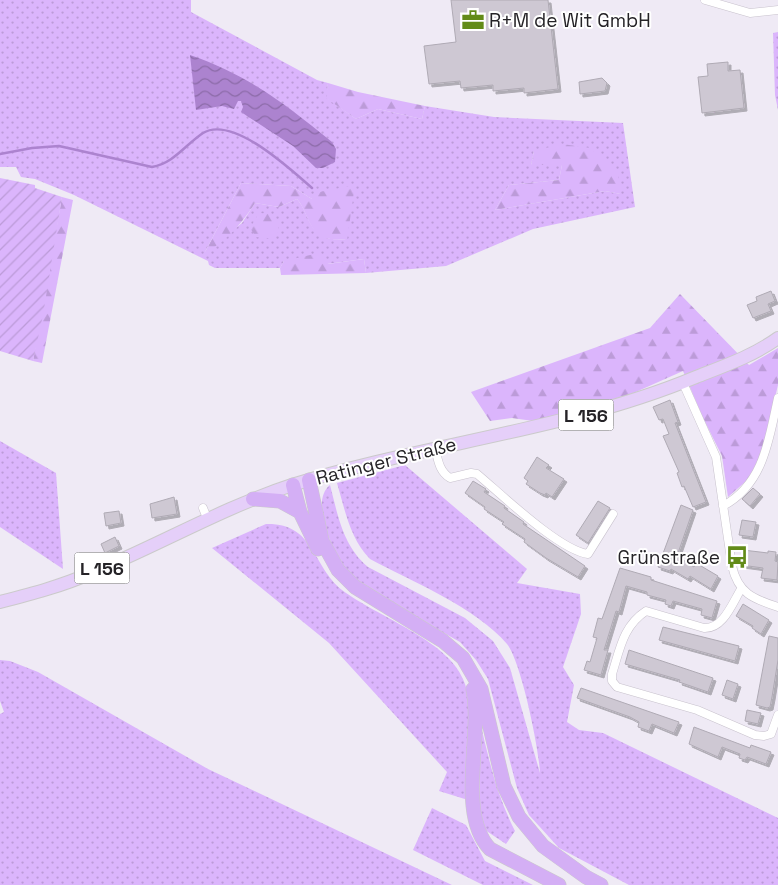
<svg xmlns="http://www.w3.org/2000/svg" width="778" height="885" font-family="'Space Grotesk',sans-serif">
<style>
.grass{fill:url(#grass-dots);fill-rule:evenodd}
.forest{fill:url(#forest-firs)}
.garden{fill:url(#garden-furrows)}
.water{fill:url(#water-waves)}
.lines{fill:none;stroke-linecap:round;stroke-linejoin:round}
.stream{stroke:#ac83cf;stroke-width:2.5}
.building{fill:#cec8d3;stroke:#afaab4;filter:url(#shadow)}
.minor-casing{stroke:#c8c2cd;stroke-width:9}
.primary-casing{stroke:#cbcacb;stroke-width:14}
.motorway-casing{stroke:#cbcacb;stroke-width:15}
.minor{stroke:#fff;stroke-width:8}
.primary{stroke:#e5cff9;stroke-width:12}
.motorway{stroke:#d4aff5;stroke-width:14}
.labels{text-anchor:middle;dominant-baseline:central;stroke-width:4;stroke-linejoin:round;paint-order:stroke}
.shield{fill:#fff;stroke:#666568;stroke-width:1}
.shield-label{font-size:18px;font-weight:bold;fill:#252327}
.poi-label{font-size:19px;fill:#252327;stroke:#fff;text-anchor:start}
.street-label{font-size:19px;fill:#252327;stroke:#fff}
</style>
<defs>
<pattern id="grass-dots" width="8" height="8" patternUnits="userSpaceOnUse" patternTransform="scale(1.25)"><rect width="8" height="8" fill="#dbb5fc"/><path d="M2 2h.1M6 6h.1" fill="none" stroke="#bc9bd8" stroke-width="1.8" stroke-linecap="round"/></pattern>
<pattern id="forest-firs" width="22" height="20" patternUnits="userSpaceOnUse" patternTransform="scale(1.25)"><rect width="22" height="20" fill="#dbb5fc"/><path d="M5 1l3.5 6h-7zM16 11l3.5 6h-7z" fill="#bc9bd8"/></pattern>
<pattern id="garden-furrows" width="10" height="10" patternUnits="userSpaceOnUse" patternTransform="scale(1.25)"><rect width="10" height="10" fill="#dbb5fc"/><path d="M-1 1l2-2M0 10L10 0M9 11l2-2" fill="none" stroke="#bc9bd8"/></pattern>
<pattern id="water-waves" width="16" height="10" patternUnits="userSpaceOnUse" patternTransform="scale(1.25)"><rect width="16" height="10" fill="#ac83cf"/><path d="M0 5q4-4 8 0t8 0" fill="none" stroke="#8c6ba8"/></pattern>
<filter id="shadow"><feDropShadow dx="3" dy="3" stdDeviation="0" flood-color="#0004"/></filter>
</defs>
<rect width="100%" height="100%" fill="#efeaf5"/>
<path class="grass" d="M0,0H191V12L317,80L328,83L327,98L356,119L378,109L422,119L425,106L494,117L623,123L635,207L533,229L446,266L366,273L364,259L327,264L284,261L280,268H215L209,265L208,261L74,195L35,179L21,177L16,167H0ZM534,151L621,194L605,191L495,210L509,185L559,180L562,165H531ZM241,183L291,186L312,199L346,240C340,239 328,240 322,236C308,228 307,210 297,199L279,207L255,203L242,223L205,252Z
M778,32V110L775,95L773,33Z
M0,441L56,473L63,569L0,527Z
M405,465L527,569L517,583L580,594L581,614L563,667L574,685L567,722L579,730L603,733L778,818V885H629L559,848L529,815L517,788L488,679L476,660L460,642L358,585C340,569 306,504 330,485C338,516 343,546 368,567L465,618L493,641L510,668L540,773C539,749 521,661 507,644C477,608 411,581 370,559C350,539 345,510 337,483Z
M266,524C315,523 312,566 342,590C376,616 447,640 463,679C478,713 470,764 468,800L439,791L447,772L329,643L212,548Z
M0,660L10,661L38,672L208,769L452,885H0V714L4,712L0,701Z
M480,722C489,760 497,796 515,831L506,844L485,830L480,812Z
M432,808L466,825L485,861L533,885H483L413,850Z"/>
<path class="forest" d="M328,83L358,92L425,106L422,119L378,109L356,119L326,98Z
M562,144L590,148L618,174L621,194L605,191L495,210L509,185L559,180L562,165H531L534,151Z
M241,183L291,186L312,199L320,192L355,185L347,240C340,239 328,240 322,237C308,229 307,210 297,199L279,207L255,203C240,226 228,239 204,254Z
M62,197L73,200L42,363L33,361Z
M259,213L272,214L280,223L275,239L256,237L250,228Z
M319,253L328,264L364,259L366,273L281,275L280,268L284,261Z
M680,294L749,365L778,348V385L760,461L745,482L728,497L722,456L703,418L683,371L611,403L533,421L512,418L490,421L471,392L650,328Z"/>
<path class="garden" d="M0,178L35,185V188L62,197L43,315L33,361L0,351Z"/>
<path class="water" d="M190,55C248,75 284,103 332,142L336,149L335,162L323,168H316L293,146L241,112L243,107L241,101H238L234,109L222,106L196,110Z"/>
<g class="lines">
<path class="stream" d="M0,154L32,148L59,146L152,167C174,163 185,145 203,133C233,115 290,169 312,188"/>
</g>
<path class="building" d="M451,0H548L558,89L524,93V88L493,91V85L461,88L460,81L429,84L424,46L456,42Z
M728,62V71L740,70L744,108L702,113L698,77L708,76L707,64Z
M602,78L607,83L605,91L580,94L579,82Z
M771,291L775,301L768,304L771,311L753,318L747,305L757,301L756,297Z
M670,400L678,422L675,423L706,502L693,507L684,486L682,487L677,473L679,472L663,436L669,434L663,419L659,420L653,407Z
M537,457L549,465L546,468L564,479L552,497L546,493L545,495L540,493L526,484L528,481L524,478Z
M473,481L486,489L484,492L505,506L504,508L524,522L523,524L585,566L578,577L546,558L524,542L525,539L502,524L504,522L484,509L485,507L465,493Z
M753,488L760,494L750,506L742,499Z
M174,497L177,514L152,518L150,504Z
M598,501L610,508L588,543L576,535Z
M681,505L693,510L677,556L694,567L696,563L718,576L711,589L690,576L688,579L671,569L670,571L658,567Z
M119,511L121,523L106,526L104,513Z
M742,520L756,522L753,537L739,535Z
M115,537L119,546L105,553L101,544Z
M743,550L768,553V551L776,552L775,561L778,562L777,580L761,578L763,568L741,565Z
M620,568L651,577V580L717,601L712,618L701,615L702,609L673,601L671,606L665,604L666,600L647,595V592L626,586L619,612L616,611L604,650H608L601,675L584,670L587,661L590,662L597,638L593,637L598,618L602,619Z
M743,604L769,620L761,634L752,628L753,626L736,616Z
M663,627L739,646L735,661L659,640Z
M769,636L778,638V660L772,697L770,707L767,708L756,705Z
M629,650L713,678L708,692L679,682L680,680L625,664Z
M727,680L738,684L733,699L722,695Z
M581,688L679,722L674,733L652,724L649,731L638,727L639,722L630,717L577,698Z
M747,710L761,713L758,724L745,721Z
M694,727L750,748L751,745L771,752L766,764L747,757L745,760L739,758L740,754L722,747L718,757L689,744Z"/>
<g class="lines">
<defs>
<path id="minor" d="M705,0L750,13L778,10
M683,383L716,457L732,566C738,593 753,599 778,607
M435,448C438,460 439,471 450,478L471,473L477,474C501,494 559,550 588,554L613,514
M723,506C764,484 769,439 778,398
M203,508L207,518
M741,589C732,604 723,629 704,628L646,611C623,626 620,649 612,674V681L617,687L697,710L755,735L764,736L771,734L778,715"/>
<path id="primary" d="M0,602C31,594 62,586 91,573C159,545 222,508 292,485C426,443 566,431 696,377C724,366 753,356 778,338"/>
<path id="motorway" d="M309,480L322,541L338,570L355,587L443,641L463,658L481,689L504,786L519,817L543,846L586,877L601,885
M293,485L300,512L318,549
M253,499L280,501L300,512
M473,689C483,735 456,813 490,849L559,885"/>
</defs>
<use href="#minor" class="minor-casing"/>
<use href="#primary" class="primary-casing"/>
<use href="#motorway" class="motorway-casing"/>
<use href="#minor" class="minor"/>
<use href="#primary" class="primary"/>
<use href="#motorway" class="motorway"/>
</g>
<defs>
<symbol id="office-bare" viewBox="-9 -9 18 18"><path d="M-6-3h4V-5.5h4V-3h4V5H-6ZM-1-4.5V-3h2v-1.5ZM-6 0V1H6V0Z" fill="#628b18" stroke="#fff" stroke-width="2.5" paint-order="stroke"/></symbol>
<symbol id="bus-bare" viewBox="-9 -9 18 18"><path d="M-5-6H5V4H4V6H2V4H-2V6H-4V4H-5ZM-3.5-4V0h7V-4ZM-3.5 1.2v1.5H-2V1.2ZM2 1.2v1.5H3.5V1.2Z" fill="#628b18" stroke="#fff" stroke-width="2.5" paint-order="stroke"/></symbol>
</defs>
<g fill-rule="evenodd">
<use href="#office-bare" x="457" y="4" width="32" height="32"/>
<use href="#bus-bare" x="721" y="541" width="32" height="32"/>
</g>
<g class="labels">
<g class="shield">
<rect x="558.5" y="399.5" width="55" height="31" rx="4"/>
<rect x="74.5" y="552.5" width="55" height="31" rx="4"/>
</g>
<g class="shield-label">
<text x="586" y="415">L 156</text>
<text x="102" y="568">L 156</text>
</g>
<g class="poi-label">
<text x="489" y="20">R+M de Wit GmbH</text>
<text x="720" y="557" text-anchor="end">Grünstraße</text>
</g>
<g class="street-label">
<text transform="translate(386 461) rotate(-14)">Ratinger Straße</text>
</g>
</g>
</svg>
